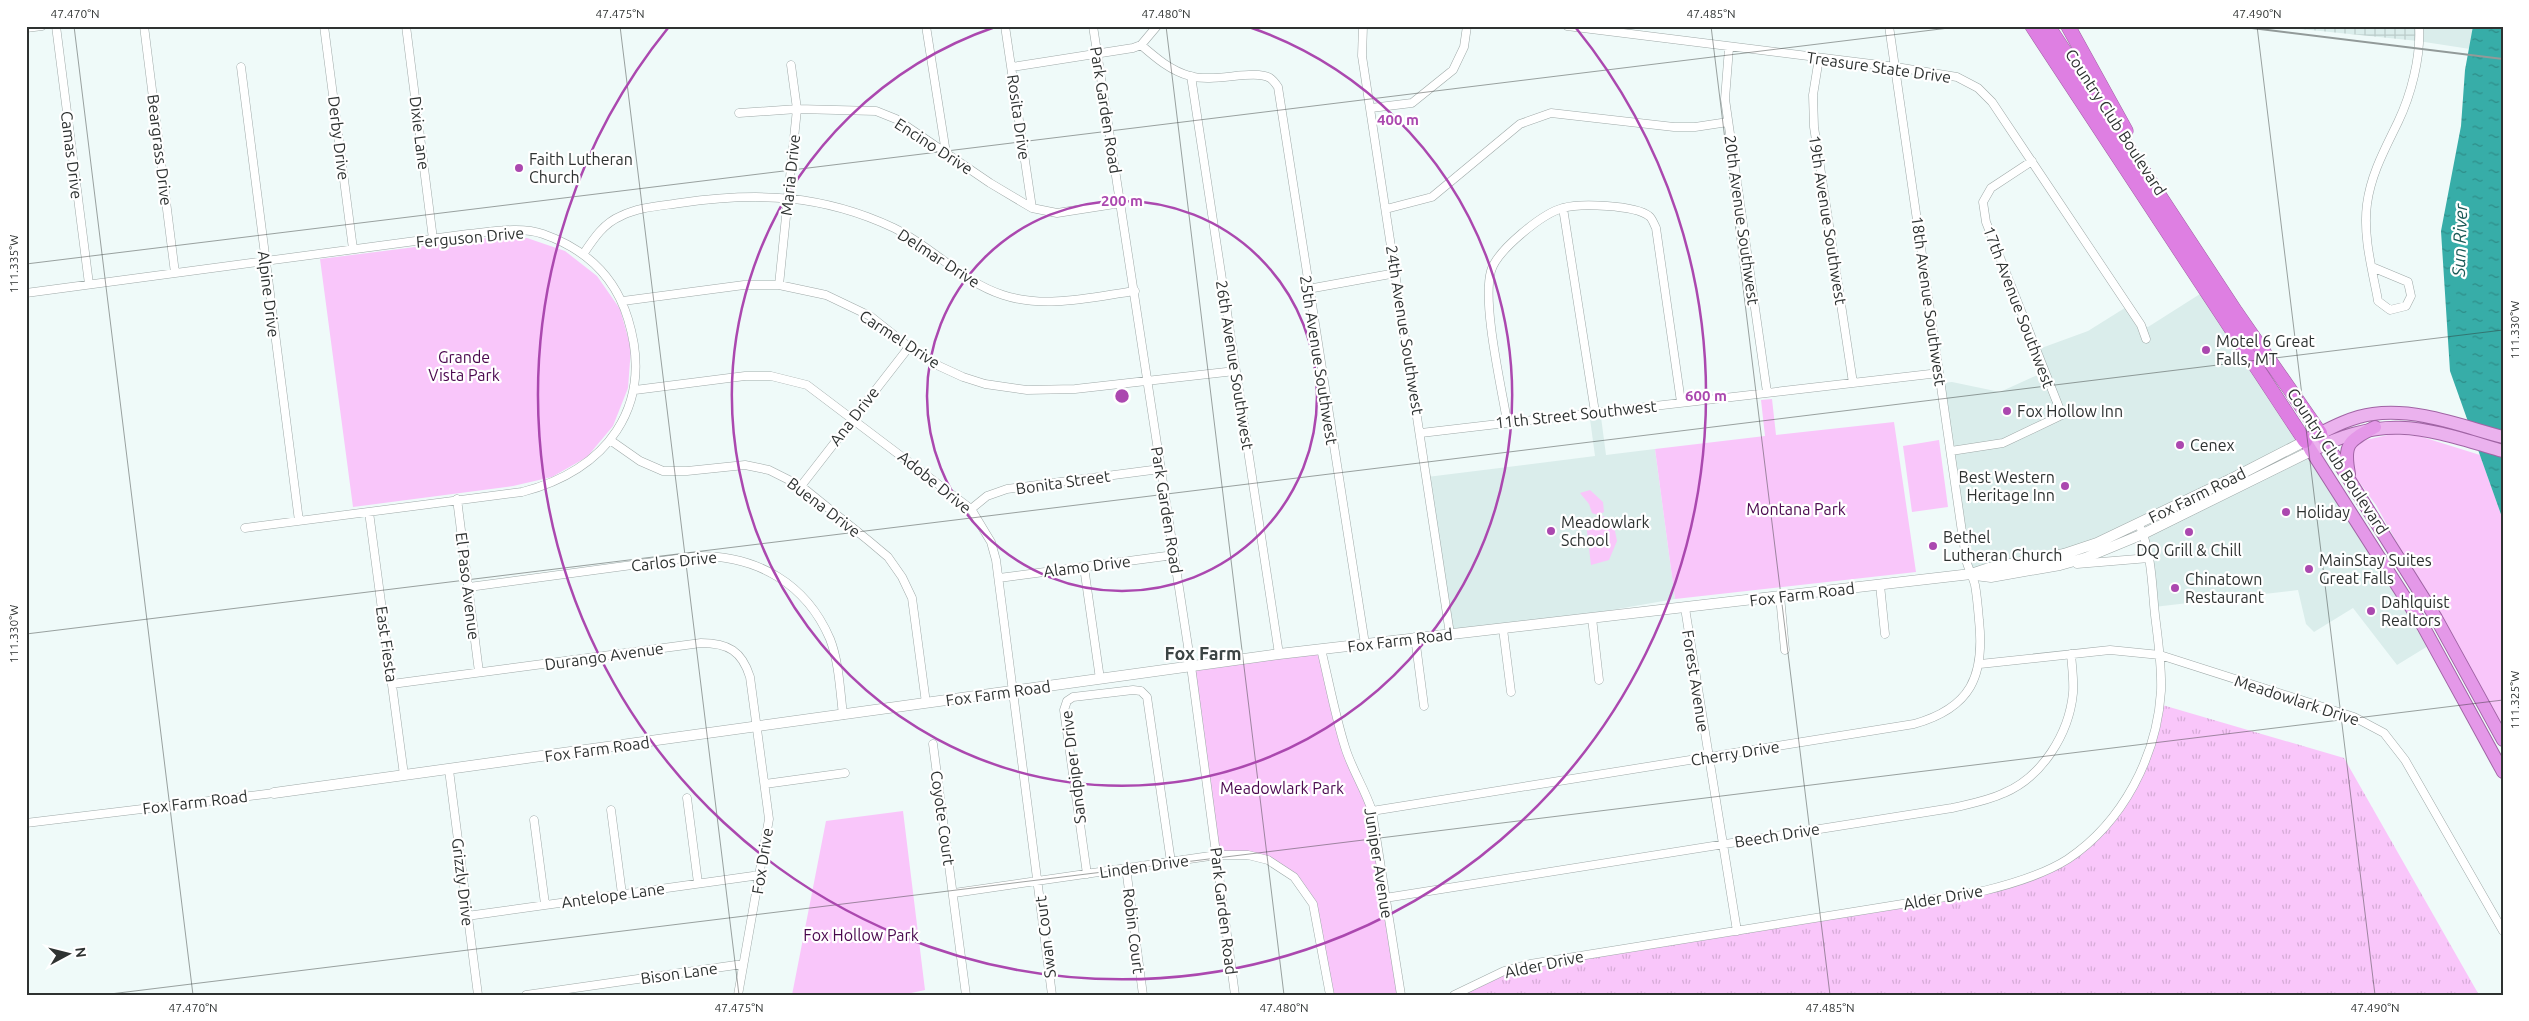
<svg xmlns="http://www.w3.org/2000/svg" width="2529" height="1021" font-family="Ubuntu,sans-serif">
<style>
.built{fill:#daedeb}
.industrial{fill:url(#industrial-grid)}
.grass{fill:url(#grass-tufts)}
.park{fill:#f9c6fa}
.water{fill:url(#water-ripples)}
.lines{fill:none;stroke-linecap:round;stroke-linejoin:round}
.minor-casing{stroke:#9fa9a8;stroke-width:9}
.tertiary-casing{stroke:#9fa9a8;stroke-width:11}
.primary-casing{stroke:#a064a4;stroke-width:14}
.trunk-casing{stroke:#a064a4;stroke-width:14}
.motorway-casing{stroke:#a064a4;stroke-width:15}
.minor{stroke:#fff;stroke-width:8}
.tertiary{stroke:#fff;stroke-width:10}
.primary{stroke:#ebb2ee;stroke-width:12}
.trunk{stroke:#e498e8;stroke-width:12}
.motorway{stroke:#de7fe2;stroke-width:14}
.rail{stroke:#929a99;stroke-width:2}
.ticks{fill:none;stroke:#2e3231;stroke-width:1;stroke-opacity:0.45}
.ring{fill:none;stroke:#ab48af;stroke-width:2.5}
.poi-dot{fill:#ab48af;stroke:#fff;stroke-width:2}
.labels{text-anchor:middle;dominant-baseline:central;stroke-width:4.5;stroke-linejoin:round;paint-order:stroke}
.street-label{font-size:16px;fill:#2e3231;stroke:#fff}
.poi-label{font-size:16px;fill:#2e3231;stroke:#fff;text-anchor:start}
.park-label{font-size:16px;fill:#4a084e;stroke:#fff}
.water-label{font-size:18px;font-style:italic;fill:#1a5a57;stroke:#fff}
.neighbourhood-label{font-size:18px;font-weight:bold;fill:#3c4444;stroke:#fff}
.centre{fill:#ab48af;stroke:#fff;stroke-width:2.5}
.ring-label{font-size:15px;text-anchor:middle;font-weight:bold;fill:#ab48af;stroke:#fff;stroke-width:4.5;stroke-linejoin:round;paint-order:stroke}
.neatline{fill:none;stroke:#2e3231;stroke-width:2}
.ticks-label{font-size:12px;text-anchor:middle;fill:#2e3231}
</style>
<defs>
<pattern id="industrial-grid" width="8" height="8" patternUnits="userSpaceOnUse" patternTransform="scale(1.25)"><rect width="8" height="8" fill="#daedeb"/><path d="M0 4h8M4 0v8" fill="none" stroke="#bbccca"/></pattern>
<pattern id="grass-tufts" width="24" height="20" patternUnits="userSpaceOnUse" patternTransform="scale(1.25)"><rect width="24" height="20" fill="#f9c6fa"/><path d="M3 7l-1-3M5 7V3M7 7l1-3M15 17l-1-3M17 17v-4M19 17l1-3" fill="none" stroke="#d6abd7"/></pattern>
<pattern id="water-ripples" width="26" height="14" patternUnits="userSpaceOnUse" patternTransform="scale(1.25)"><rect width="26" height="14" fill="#37ada8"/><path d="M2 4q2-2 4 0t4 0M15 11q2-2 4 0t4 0" fill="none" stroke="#2f8d89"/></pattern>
</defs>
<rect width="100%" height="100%" fill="#effaf9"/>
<path class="built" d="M2419,26H2473L2470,49L2418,41Z
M2200,294L2298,444L2097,543L1971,574L1941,383L1952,382L2000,392L2044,372L2036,350L2088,331L2128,306L2141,325L2148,327Z
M1601,417L1606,455L1655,449L1675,599L1503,629L1450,634L1427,477L1595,456L1590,419Z
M2311,451L2428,646L2397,665L2353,608L2314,632L2306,624L2298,590L2154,607L2143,534Z"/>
<path class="industrial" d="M2271,26H2419L2418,41Z"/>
<path class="grass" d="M2159,704L2344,758L2479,995H1454L1504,971L2005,886L2069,858L2118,813L2146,759Z"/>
<path class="park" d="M487,238H527L565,251L597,276L620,309L631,348L628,388L613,426L587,457L552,477L513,486L353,507L320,259Z
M1772,399L1776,435L1894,422L1916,572L1675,599L1655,449L1765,436L1761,400Z
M2392,434L2419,436L2480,455L2503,520V733L2376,505L2351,471L2349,452L2362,441Z
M1939,440L1948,507L1912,512L1903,446Z
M1590,490L1603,502L1604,512L1598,515L1592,513L1589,504L1580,493Z
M1603,516L1613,521L1617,541L1609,560L1591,565L1586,523Z
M1321,649L1345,747L1366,792L1401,995H1330L1313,904L1294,877L1268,860L1217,855L1191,666Z
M903,811L925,990L902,995H792L826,821Z"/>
<path class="water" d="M2473,26H2503V520L2450,371L2441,231L2461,126L2465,70Z"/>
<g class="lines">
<defs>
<path id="minor" d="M56,26L89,284
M144,26L175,273
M324,26L353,249
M406,26L433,239
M926,26L946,153
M1005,26L1032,208
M1093,26L1191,666L1235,995
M1363,26L1362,56L1450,634
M1567,26L1896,67L1957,77L1978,88L1992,102L2141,325L2146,339
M26,28L42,26
M1141,45C1156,58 1171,71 1190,76C1214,83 1254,69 1270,78C1273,80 1276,84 1278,87L1365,644
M1729,48L1725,99L1767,392
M1819,58L1813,95L1814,127L1853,383
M241,67L299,521
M1012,67L1133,48L1141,45L1157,26
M1191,76L1279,654
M1371,108L1412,103L1453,70L1464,47L1467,26
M739,113L797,109L876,111L896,119L990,183L1032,208L1057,213L1121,203
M1563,208L1595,412
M1386,209L1432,197L1520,124L1551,113L1674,127H1695L1728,122
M584,253C594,238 604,223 621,216C639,207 660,206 680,203C757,192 822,194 894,228C933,247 962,282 1003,295C1045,309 1092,297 1135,291
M2372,267L2408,282L2411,296L2406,306L2390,310L2378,301L2377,295C2371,265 2363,234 2367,204C2371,174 2385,149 2398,122C2411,95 2421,57 2419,26
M779,285L797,109L791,65
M1308,289L1396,273
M26,293L468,234C491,232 521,226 543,234C586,249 615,276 628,319C655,407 606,471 522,492L245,528
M623,301L744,285H779L826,295L870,316L909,347L939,366L963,377L985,384L1027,390L1075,389L1235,371
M635,390L745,376H771L807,385L971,509L991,542L996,560L1052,995
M1507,421C1501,385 1482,303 1491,271C1497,250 1543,213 1563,208C1580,203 1635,205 1649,216C1652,218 1654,224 1656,228L1681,402
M1421,433L1939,373
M610,440L640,461L663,471H687L745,465L769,470L801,486L869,541L888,557L902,577L912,598L926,703
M1951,451L2003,443L2062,415L1986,222L1983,202L1991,188L2032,161
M801,486L909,347
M457,499L479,672
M971,509L987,496L1007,489L1160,469
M369,512L404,775
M2077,564L2149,558
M1084,567L1100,679
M999,578L1174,555
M1880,585L1885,634
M469,587L699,556C757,556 806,583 830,639C839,662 840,690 843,715
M1780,596L1785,650
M1685,608L1737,931
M1592,618L1599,680
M1503,629L1511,692
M1415,637L1424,706
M1321,649C1329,682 1335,715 1345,747C1352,770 1365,789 1372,811L1401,995
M1980,664L2110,650L2160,655L2354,717L2384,733L2405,760L2503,931
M392,684L701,643C728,643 742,651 750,677L769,819L738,995
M933,744L966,995
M449,770L478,995
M765,784L845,773
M687,798L698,883
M611,810L622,894
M1372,811L1914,724C1971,708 1985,676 1979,620C1978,608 1977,596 1975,585C1973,577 1969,570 1967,563C1965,553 1964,543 1962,532L1889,26
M534,820L545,904
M26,823L274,793
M1126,868L1143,995
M1087,874L1064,710L1067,701L1073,697L1133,690L1141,691L1147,697L1171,862
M954,893L1217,855H1248L1268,860L1294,877L1313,904L1330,995
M1385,898L1952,808C1969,804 1987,801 2004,793C2042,777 2069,734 2073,693C2074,681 2072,667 2071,654
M467,916L760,875
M526,995L743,964
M1454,995L1504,971L1530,964L1983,891C2012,884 2043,875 2068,859C2123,822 2157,756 2161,691C2162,666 2158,640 2155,615C2152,587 2152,556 2141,529"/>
<path id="tertiary" d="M1975,575L1991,577L2060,565L2085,558L2143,534L2311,451
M274,793L1279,654L1971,574L1989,568L2064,554L2097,543L2235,477L2305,441"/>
<path id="primary" d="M2305,441C2327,430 2349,417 2373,414C2417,408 2461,426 2503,437
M2311,451C2386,412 2427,429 2503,451"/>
<path id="trunk" d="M2320,433L2436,618L2503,740
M2305,441L2423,626L2503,772
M2349,474C2343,443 2349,441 2375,427"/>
<path id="motorway" d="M2032,26L2305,441
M2048,26L2236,312L2320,433
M2068,26L2126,131"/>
</defs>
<use href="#minor" class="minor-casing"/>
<use href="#tertiary" class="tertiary-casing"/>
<use href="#primary" class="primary-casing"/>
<use href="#trunk" class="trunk-casing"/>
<use href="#motorway" class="motorway-casing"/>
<use href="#minor" class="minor"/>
<use href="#tertiary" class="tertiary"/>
<use href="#primary" class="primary"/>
<use href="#trunk" class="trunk"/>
<use href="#motorway" class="motorway"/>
<path class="rail" d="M2236,26L2503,59"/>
</g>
<path class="ticks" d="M74,26L193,995M620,26L739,995M1166,26L1284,995M1711,26L1830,995M2257,26L2375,995M26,264L1965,26M26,634L2503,330M102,995L2503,700"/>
<g class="ring">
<circle cx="1122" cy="396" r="195"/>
<path d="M1249 27A390 390 0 1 1 995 27"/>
<path d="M1576 28A584 584 0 1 1 668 28"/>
</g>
<g class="poi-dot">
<circle cx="519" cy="168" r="5"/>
<circle cx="2206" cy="350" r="5"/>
<circle cx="2007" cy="411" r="5"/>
<circle cx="2180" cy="445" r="5"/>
<circle cx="2065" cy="486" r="5"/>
<circle cx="2286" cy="512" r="5"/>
<circle cx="1551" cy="531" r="5"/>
<circle cx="2189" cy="532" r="5"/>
<circle cx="1933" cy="546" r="5"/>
<circle cx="2309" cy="569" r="5"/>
<circle cx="2175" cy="588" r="5"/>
<circle cx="2371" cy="611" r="5"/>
</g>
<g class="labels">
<g class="street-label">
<text transform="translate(1879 67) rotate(8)">Treasure State Drive</text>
<text transform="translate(1106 110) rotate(81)">Park Garden Road</text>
<text transform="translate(1019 117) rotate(82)">Rosita Drive</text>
<text transform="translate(2116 122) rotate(57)">Country Club Boulevard</text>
<text transform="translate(420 133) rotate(83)">Dixie Lane</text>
<text transform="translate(339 138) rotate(83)">Derby Drive</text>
<text transform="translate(934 146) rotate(33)">Encino Drive</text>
<text transform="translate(160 150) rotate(83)">Beargrass Drive</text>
<text transform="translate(72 155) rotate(83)">Camas Drive</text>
<text transform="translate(790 175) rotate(-84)">Maria Drive</text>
<text transform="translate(1742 220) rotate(82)">20th Avenue Southwest</text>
<text transform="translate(1828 220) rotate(81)">19th Avenue Southwest</text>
<text transform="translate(470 237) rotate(-5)">Ferguson Drive</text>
<text transform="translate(939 258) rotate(33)">Delmar Drive</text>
<text transform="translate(269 294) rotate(83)">Alpine Drive</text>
<text transform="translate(1929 301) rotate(82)">18th Avenue Southwest</text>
<text transform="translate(2019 307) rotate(69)">17th Avenue Southwest</text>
<text transform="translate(1405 330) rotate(81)">24th Avenue Southwest</text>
<text transform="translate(900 339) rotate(33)">Carmel Drive</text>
<text transform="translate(1319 360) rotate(81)">25th Avenue Southwest</text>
<text transform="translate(1235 365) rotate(81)">26th Avenue Southwest</text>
<text transform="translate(1576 414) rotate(-6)">11th Street Southwest</text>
<text transform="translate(854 416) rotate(-52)">Ana Drive</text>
<text transform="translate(2338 461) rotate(57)">Country Club Boulevard</text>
<text transform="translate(935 482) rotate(39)">Adobe Drive</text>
<text transform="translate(1063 482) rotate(-8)">Bonita Street</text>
<text transform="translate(2197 495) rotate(-26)">Fox Farm Road</text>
<text transform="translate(824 507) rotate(37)">Buena Drive</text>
<text transform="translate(1167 510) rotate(81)">Park Garden Road</text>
<text transform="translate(674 561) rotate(-6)">Carlos Drive</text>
<text transform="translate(1087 566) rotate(-7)">Alamo Drive</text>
<text transform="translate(468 586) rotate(83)">El Paso Avenue</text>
<text transform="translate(1802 594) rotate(-7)">Fox Farm Road</text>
<text transform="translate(1400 640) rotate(-7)">Fox Farm Road</text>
<text transform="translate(387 644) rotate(82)">East Fiesta</text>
<text transform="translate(604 656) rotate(-8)">Durango Avenue</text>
<text transform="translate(1696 681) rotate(81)">Forest Avenue</text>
<text transform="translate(998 693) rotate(-8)">Fox Farm Road</text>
<text transform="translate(2297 700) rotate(18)">Meadowlark Drive</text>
<text transform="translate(597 749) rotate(-8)">Fox Farm Road</text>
<text transform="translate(1735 753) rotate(-9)">Cherry Drive</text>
<text transform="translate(1073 767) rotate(-97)">Sandpiper Drive</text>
<text transform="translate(195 802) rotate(-7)">Fox Farm Road</text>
<text transform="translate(943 818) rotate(82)">Coyote Court</text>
<text transform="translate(1777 835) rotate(-9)">Beech Drive</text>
<text transform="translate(762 861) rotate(-81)">Fox Drive</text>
<text transform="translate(1379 863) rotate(81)">Juniper Avenue</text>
<text transform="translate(1144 866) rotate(-8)">Linden Drive</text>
<text transform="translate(463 882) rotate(83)">Grizzly Drive</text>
<text transform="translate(613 895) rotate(-8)">Antelope Lane</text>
<text transform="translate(1943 897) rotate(-10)">Alder Drive</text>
<text transform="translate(1224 911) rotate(83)">Park Garden Road</text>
<text transform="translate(1134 931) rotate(83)">Robin Court</text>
<text transform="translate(1045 937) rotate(-97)">Swan Court</text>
<text transform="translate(1544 964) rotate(-12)">Alder Drive</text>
<text transform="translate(679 973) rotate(-8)">Bison Lane</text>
</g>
<g class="poi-label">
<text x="529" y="159">Faith Lutheran<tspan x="529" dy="18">Church</tspan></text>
<text x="2216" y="341">Motel 6 Great<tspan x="2216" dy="18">Falls, MT</tspan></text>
<text x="2017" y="411">Fox Hollow Inn</text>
<text x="2190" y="445">Cenex</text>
<text x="2055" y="477" text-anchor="end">Best Western<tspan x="2055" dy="18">Heritage Inn</tspan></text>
<text x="2296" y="512">Holiday</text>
<text x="1561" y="522">Meadowlark<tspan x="1561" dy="18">School</tspan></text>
<text x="1943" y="537">Bethel<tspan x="1943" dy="18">Lutheran Church</tspan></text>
<text x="2189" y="550" text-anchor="middle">DQ Grill &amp; Chill</text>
<text x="2319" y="560">MainStay Suites<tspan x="2319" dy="18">Great Falls</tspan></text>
<text x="2185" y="579">Chinatown<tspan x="2185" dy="18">Restaurant</tspan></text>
<text x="2381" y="602">Dahlquist<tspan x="2381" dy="18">Realtors</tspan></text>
</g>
<g class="park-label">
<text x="464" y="357">Grande<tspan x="464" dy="18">Vista Park</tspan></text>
<text x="1796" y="509">Montana Park</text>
<text x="1282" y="788">Meadowlark Park</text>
<text x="861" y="935">Fox Hollow Park</text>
</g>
<g class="water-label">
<text transform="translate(2459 240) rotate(-88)">Sun River</text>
</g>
<g class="neighbourhood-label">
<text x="1203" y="653">Fox Farm</text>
</g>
</g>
<circle cx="1122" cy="396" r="8" class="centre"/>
<g class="ring-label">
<text x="1398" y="125">400 m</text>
<text x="1122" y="206">200 m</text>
<text x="1706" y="401">600 m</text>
</g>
<rect width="2529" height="1021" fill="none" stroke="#ffffff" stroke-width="55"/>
<g transform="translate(68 954) rotate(83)" stroke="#ffffff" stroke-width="4" paint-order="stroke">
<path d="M0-4L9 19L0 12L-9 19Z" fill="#2e3231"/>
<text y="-8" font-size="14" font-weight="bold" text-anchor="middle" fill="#2e3231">N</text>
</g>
<rect x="28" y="28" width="2474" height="966" class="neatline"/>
<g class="ticks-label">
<text x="75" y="18">47.470°N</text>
<text x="620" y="18">47.475°N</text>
<text x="1166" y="18">47.480°N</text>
<text x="1711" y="18">47.485°N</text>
<text x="2257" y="18">47.490°N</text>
<text transform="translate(14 264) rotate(-90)" y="4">111.335°W</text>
<text transform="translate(2515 330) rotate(-90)" y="4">111.330°W</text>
<text transform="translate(14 634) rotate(-90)" y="4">111.330°W</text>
<text transform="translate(2515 700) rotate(-90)" y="4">111.325°W</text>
<text x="193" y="1012">47.470°N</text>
<text x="739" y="1012">47.475°N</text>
<text x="1284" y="1012">47.480°N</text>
<text x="1830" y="1012">47.485°N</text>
<text x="2375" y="1012">47.490°N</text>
</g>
</svg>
